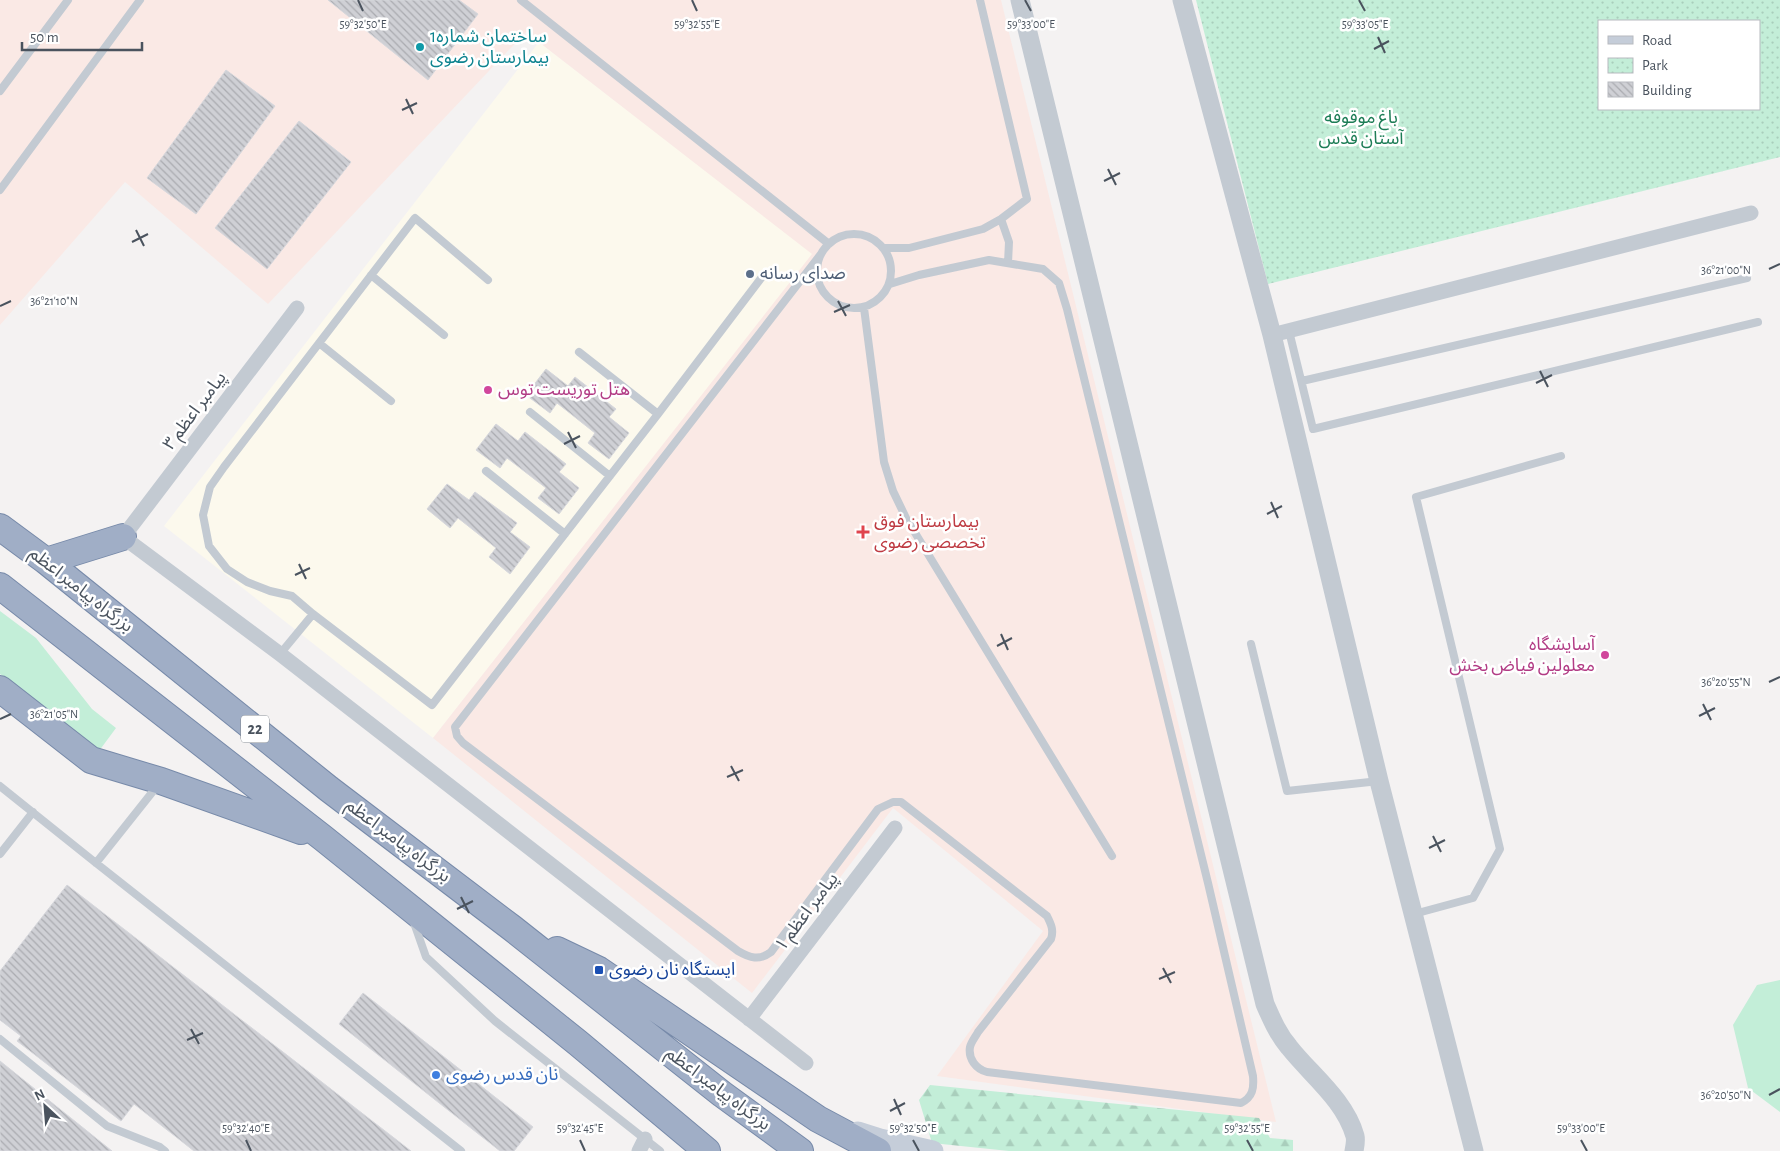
<svg xmlns="http://www.w3.org/2000/svg" width="1780" height="1151" font-family="'Alegreya Sans','Noto Sans Arabic',sans-serif">
<style>
.commercial{fill:#fcf9ed}
.medical{fill:#fae9e5}
.grass{fill:#c3eed8}
.forest{fill:url(#forest-firs)}
.park{fill:url(#park-dots);fill-rule:evenodd}
.building{fill:url(#building-back-hatch);stroke:#d6d7dc}
.lines{fill:none;stroke-linecap:round;stroke-linejoin:round}
.trunk-casing{stroke:#778aa9;stroke-width:28}
.service{stroke:#c3cad2;stroke-width:8}
.minor{stroke:#c3cad2;stroke-width:15}
.tertiary{stroke:#c3cad2;stroke-width:19}
.secondary{stroke:#c5cdd9;stroke-width:21}
.trunk{stroke:#a0aec6;stroke-width:26}
.ticks{fill:none;stroke:#4a535e;stroke-width:2}
.culture-dot{fill:#0f9aa8;stroke:#fff;stroke-width:2}
.service-dot{fill:#5c6f8a;stroke:#fff;stroke-width:2}
.hotel-dot{fill:#d1479c;stroke:#fff;stroke-width:2}
.health-dot{fill:#e0444e;stroke:#fff;stroke-width:2}
.transit-dot{fill:#1a4fb4;stroke:#fff;stroke-width:2}
.shop-dot{fill:#3f7fe0;stroke:#fff;stroke-width:2}
.labels{text-anchor:middle;dominant-baseline:central;stroke-width:5;stroke-linejoin:round;paint-order:stroke}
.shield{fill:#fff;stroke:#80878e;stroke-width:1}
.shield-label{font-size:16px;font-weight:bold;fill:#4a535e}
.culture-label{font-size:18px;fill:#0d838f;stroke:#fff;text-anchor:start}
.park-label{font-size:18px;fill:#1d7d56;stroke:#fff}
.service-label{font-size:18px;fill:#4e5e75;stroke:#fff;text-anchor:start}
.hotel-label{font-size:18px;fill:#b23c85;stroke:#fff;text-anchor:start}
.street-label{font-size:18px;fill:#4a535e;stroke:#fff}
.health-label{font-size:18px;fill:#be3a42;stroke:#fff;text-anchor:start}
.transit-label{font-size:18px;fill:#164399;stroke:#fff;text-anchor:start}
.shop-label{font-size:18px;fill:#366cbe;stroke:#fff;text-anchor:start}
.ticks-label{font-size:12px;text-anchor:middle;fill:#4a535e;stroke:#fff;stroke-width:5;stroke-linejoin:round;paint-order:stroke}
</style>
<defs>
<pattern id="forest-firs" width="22" height="20" patternUnits="userSpaceOnUse" patternTransform="scale(1.25)"><rect width="22" height="20" fill="#c3eed8"/><path d="M5 1l3.5 6h-7zM16 11l3.5 6h-7z" fill="#a9cebc"/></pattern>
<pattern id="park-dots" width="8" height="8" patternUnits="userSpaceOnUse" patternTransform="scale(1.25)"><rect width="8" height="8" fill="#c3eed8"/><path d="M2 2h.1M6 6h.1" fill="none" stroke="#a9cebc" stroke-width="1.8" stroke-linecap="round"/></pattern>
<pattern id="building-back-hatch" width="6" height="6" patternUnits="userSpaceOnUse" patternTransform="scale(1.25)"><rect width="6" height="6" fill="#cfd0d5"/><path d="M-1 5l2 2M0 0l6 6M5-1l2 2" fill="none" stroke="#aaabb0"/></pattern>
</defs>
<rect width="100%" height="100%" fill="#f4f2f2"/>
<path class="commercial" d="M539,42L813,254L433,738L164,526Z"/>
<path class="medical" d="M0,0H1001L1276,1122L937,1076L1043,931L893,808L752,993L433,738L812,254L526,32L268,304L125,182L0,325Z"/>
<path class="grass" d="M0,611L36,638L92,709L116,728L99,751L0,674Z
M1780,980V1112L1748,1088L1733,1025L1757,985Z"/>
<path class="forest" d="M930,1085L1259,1118L1270,1138L1293,1140V1151H1009L932,1143L919,1100Z"/>
<path class="park" d="M1196,0H1780V157L1268,284ZM1599,21H1759V109H1599Z"/>
<path class="building" d="M328,0H459L478,14L428,80Z
M226,70L275,106L196,214L147,178Z
M299,121L351,162L267,269L215,228Z
M546,369L568,386L575,377L616,409L609,417L629,433L609,459L588,443L595,433L557,403L550,413L526,395Z
M496,424L518,441L525,432L566,464L559,472L579,488L559,514L538,498L546,488L507,458L500,468L476,450Z
M447,484L469,500L475,492L517,523L510,532L530,547L510,574L489,557L496,548L458,518L450,528L427,509Z
M67,885L411,1151H194L134,1104L121,1121L17,1041L21,1036L0,1020V971Z
M363,993L533,1127L514,1151H500L339,1024Z
M0,1061L112,1151H0Z"/>
<g class="lines">
<defs>
<path id="trunk" d="M0,527L46,561L329,789L512,928L722,1094L800,1151
M46,561L123,537
M0,586L323,838L578,1043L707,1151
M0,689L91,760L161,781L301,831
M557,950L599,970L818,1119L878,1151"/>
</defs>
<use href="#trunk" class="trunk-casing"/>
<path class="service" d="M521,0L829,244
M0,91L68,0
M0,190L140,0
M1001,219L1009,242L1008,263
M817 271a37 37 0 1 1 74 0a37 37 0 1 1-74 0Z
M883,248H909L983,229L1001,219L1027,199L980,0
M821,254L455,727L457,736L463,743L738,951C750,958 759,961 771,952L878,809L893,802H901L1047,916C1051,924 1054,930 1051,939L978,1032C976,1036 971,1042 970,1047C968,1059 976,1069 987,1072L1241,1103C1253,1097 1254,1088 1253,1076L1208,883L1067,309L1059,283L1043,269L989,260L919,275L890,284
M371,275L444,335
M488,280L415,218L224,467L210,487L203,515L209,546L227,569L247,582L270,591L292,596L313,614L432,705L658,414L762,277
M864,308L884,462L893,491L906,518L1112,856
M1289,331L1313,429L1758,322
M319,343L391,401
M579,352L658,414
M1302,381L1747,278
M530,412L610,476
M486,471L565,534
M1251,644L1287,791L1379,781
M280,654L313,614
M0,786L96,863L461,1151
M0,854L33,812
M96,863L158,785
M1414,914L1473,898L1500,849L1416,497L1561,456
M413,920L426,957L495,1021L660,1151
M0,1039L107,1126L160,1147L165,1151"/>
<path class="minor" d="M297,308L123,537L280,654L806,1063
M1272,335L1751,213
M749,1019L895,828
M639,1151L645,1139"/>
<path class="tertiary" d="M1020,0L1265,1004C1272,1020 1278,1034 1289,1047C1311,1075 1345,1100 1355,1136C1356,1140 1355,1146 1354,1151
M1182,0L1272,335L1379,781L1474,1151"/>
<path class="secondary" d="M858,1132L880,1139L933,1151"/>
<use href="#trunk" class="trunk"/>
</g>
<path class="ticks" d="M358,0L363,11M692,0L697,11M1025,0L1031,11M1359,0L1365,11M1378,37L1385,53M1374,49L1389,41M406,99L413,114M402,110L417,103M1108,169L1116,185M1104,181L1120,173M136,230L144,246M132,242L148,234M1769,269L1780,264M838,301L846,316M0,306L11,301M834,312L850,305M1540,371L1548,387M1536,383L1552,375M568,432L576,448M564,444L580,436M1271,502L1278,518M1267,514L1282,506M299,564L306,579M295,575L310,568M1001,634L1008,650M997,646L1012,638M1769,682L1780,677M1703,704L1711,720M1699,716L1715,708M0,719L11,714M731,766L739,781M727,777L743,770M1433,836L1441,852M1429,848L1445,840M461,897L469,913M457,909L473,901M1163,968L1171,983M1159,979L1175,972M191,1029L199,1044M187,1040L203,1033M1769,1095L1780,1089M894,1099L901,1115M890,1111L905,1103M246,1140L251,1151M580,1140L585,1151M913,1140L919,1151M1247,1140L1253,1151M1581,1140L1587,1151"/>
<circle class="culture-dot" cx="420" cy="47" r="5"/>
<circle class="service-dot" cx="750" cy="274" r="5"/>
<g class="hotel-dot">
<circle cx="488" cy="390" r="5"/>
<circle cx="1605" cy="655" r="5"/>
</g>
<path class="health-dot" d="M860.5 524.5h5v5h5v5h-5v5h-5v-5h-5v-5h5z"/>
<rect class="transit-dot" x="594" y="965" width="10" height="10" rx="2.5"/>
<circle class="shop-dot" cx="436" cy="1075" r="5"/>
<g class="labels">
<rect class="shield" x="241" y="715.5" width="28" height="27" rx="4"/>
<g class="shield-label">
<text x="255" y="729">22</text>
</g>
<g class="culture-label">
<text x="430" y="37">ساختمان شماره1<tspan x="430" dy="21">بیمارستان رضوی</tspan></text>
</g>
<g class="park-label">
<text x="1361" y="118">باغ موقوفه<tspan x="1361" dy="21">آستان قدس</tspan></text>
</g>
<g class="service-label">
<text x="760" y="274">صدای رسانه</text>
</g>
<g class="hotel-label">
<text x="498" y="390">هتل توریست توس</text>
<text x="1595" y="645" text-anchor="end">آسایشگاه<tspan x="1595" dy="21">معلولین فیاض بخش</tspan></text>
</g>
<g class="street-label">
<text transform="translate(195 411) rotate(-53)">پیامبر اعظم ۳</text>
<text transform="translate(81 590) rotate(38)">بزرگراه پیامبر اعظم</text>
<text transform="translate(398 841) rotate(37)">بزرگراه پیامبر اعظم</text>
<text transform="translate(807 912) rotate(-53)">پیامبر اعظم ۱</text>
<text transform="translate(718 1089) rotate(37)">بزرگراه پیامبر اعظم</text>
</g>
<g class="health-label">
<text x="874" y="522">بیمارستان فوق<tspan x="874" dy="21">تخصصی رضوی</tspan></text>
</g>
<g class="transit-label">
<text x="609" y="970">ایستگاه نان رضوی</text>
</g>
<g class="shop-label">
<text x="446" y="1075">نان قدس رضوی</text>
</g>
</g>
<g class="ticks-label">
<text x="363" y="28">59°32'50"E</text>
<text x="697" y="28">59°32'55"E</text>
<text x="1031" y="28">59°33'00"E</text>
<text x="1365" y="28">59°33'05"E</text>
<text x="1726" y="274">36°21'00"N</text>
<text x="54" y="305">36°21'10"N</text>
<text x="1726" y="686">36°20'55"N</text>
<text x="54" y="718">36°21'05"N</text>
<text x="1726" y="1099">36°20'50"N</text>
<text x="246" y="1132">59°32'40"E</text>
<text x="580" y="1132">59°32'45"E</text>
<text x="913" y="1132">59°32'50"E</text>
<text x="1247" y="1132">59°32'55"E</text>
<text x="1581" y="1132">59°33'00"E</text>
</g>
<rect x="1598" y="20" width="162" height="90" fill="#ffffff" stroke="#b7babf"/>
<rect x="1608" y="36" width="25" height="8" fill="#c5cdd9" stroke="#b7babf"/>
<text x="1642" y="45" font-size="15" fill="#4a535e">Road</text>
<rect x="1608" y="58" width="25" height="15" fill="url(#park-dots)" stroke="#b7babf"/>
<text x="1642" y="70" font-size="15" fill="#4a535e">Park</text>
<rect x="1608" y="82" width="25" height="15" fill="url(#building-back-hatch)" stroke="#b7babf"/>
<text x="1642" y="95" font-size="15" fill="#4a535e">Building</text>
<g transform="translate(45 1106) rotate(334)" stroke="#ffffff" stroke-width="4" paint-order="stroke">
<path d="M0-4L9 19L0 12L-9 19Z" fill="#4a535e"/>
<text y="-8" font-size="14" font-weight="bold" text-anchor="middle" fill="#4a535e">N</text>
</g>
<path d="M22 42v8h120v-8" fill="none" stroke="#4a535e" stroke-width="2.5"/>
<text x="30" y="42" font-size="15" fill="#4a535e" stroke="#ffffff" stroke-width="4" paint-order="stroke">50 m</text>
</svg>
